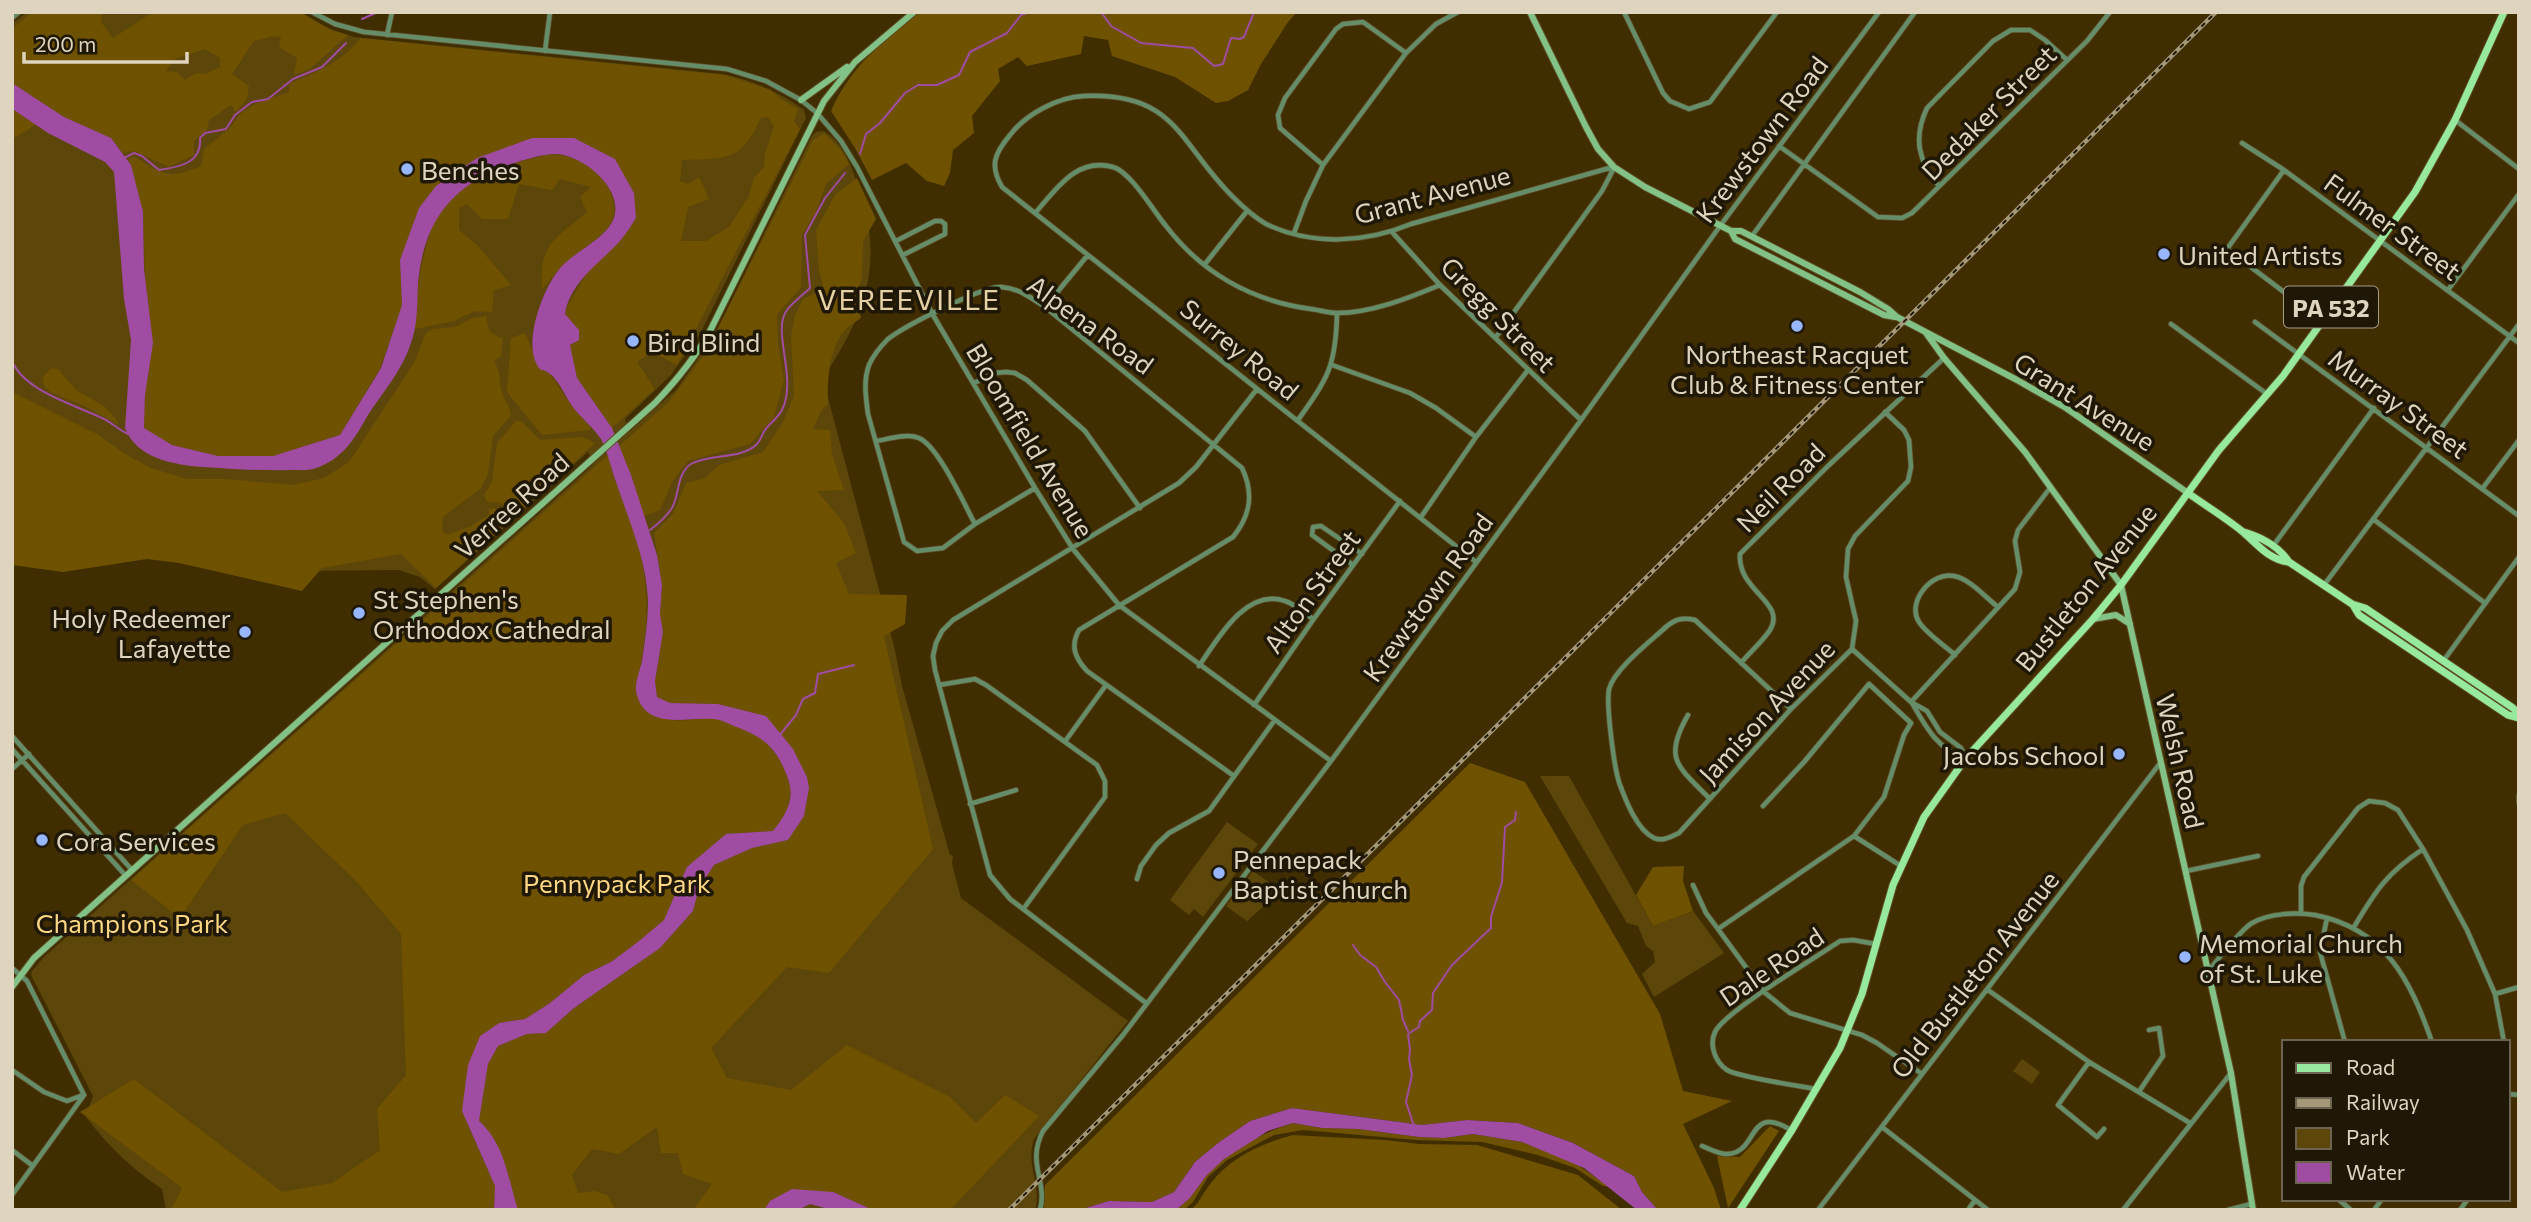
<svg xmlns="http://www.w3.org/2000/svg" width="2531" height="1222" font-family="Commissioner,sans-serif">
<style>
.green{fill:#5d4609}
.forest{fill:#6e5200;fill-rule:evenodd}
.water{fill:#9f4ca2}
.lines{fill:none;stroke-linecap:round;stroke-linejoin:round}
.stream{stroke:#9f4ca2;stroke-width:2}
.minor-casing{stroke:#5d4c23;stroke-width:6}
.tertiary-casing{stroke:#5d4c23;stroke-width:8}
.secondary-casing{stroke:#5d4c23;stroke-width:8}
.primary-casing{stroke:#5d4c23;stroke-width:9}
.minor{stroke:#668d69;stroke-width:4.5}
.tertiary{stroke:#668d69;stroke-width:6}
.secondary{stroke:#82c286;stroke-width:6}
.primary{stroke:#97ea9d;stroke-width:7}
.rail-casing{stroke:#a59879;stroke-width:4.5}
.rail{stroke:#201807;stroke-width:2;stroke-dasharray:5;stroke-linecap:butt}
.poi-dot{fill:#97b6fd;stroke:#201807;stroke-width:2.5}
.labels{text-anchor:middle;dominant-baseline:central;stroke-width:7;stroke-linejoin:round;paint-order:stroke}
.shield{fill:#201807;stroke:#a69c87;stroke-width:2}
.shield-label{font-size:24px;font-weight:bold;fill:#dfd5be}
.street-label{font-size:26px;fill:#dfd5be;stroke:#201807}
.poi-label{font-size:26px;fill:#dfd5be;stroke:#201807;text-anchor:start}
.park-label{font-size:26px;fill:#fdd783;stroke:#201807}
.neighbourhood-label{font-size:28px;letter-spacing:2px;fill:#e6d1a4;stroke:#201807}
</style>
<rect width="100%" height="100%" fill="#402e01"/>
<path class="green" d="M27,12H301L325,27L354,37L722,74C752,80 779,92 804,110L806,118L700,334L671,375L625,419L630,431L676,390L714,336L812,136L816,132L823,131C842,140 854,169 858,189C862,203 867,216 869,231C877,286 853,333 823,378L824,383L894,646L902,686L950,855L953,856L952,864L961,898L1128,1021L1034,1139C1025,1164 1042,1185 1035,1210H166L162,1189C132,1169 108,1146 86,1117L93,1096L31,975L32,971L44,957L593,465L588,452L435,589L420,577L399,570L288,571L12,515V24Z
M1540,776H1569L1653,926L1693,911L1724,953L1654,997L1642,974L1655,962L1653,951L1646,946L1638,926L1627,923Z
M1227,822L1258,844L1203,917L1194,909L1189,915L1170,900Z
M1253,871L1281,891L1247,921L1226,906Z
M2022,1059L2040,1072L2032,1084L2013,1071Z"/>
<path class="forest" d="M32,12H102L101,22L113,38L153,12H300L333,31L348,35L311,68L294,75L297,58L279,47L281,37L273,36L254,41L232,74L249,86L247,99L236,112L231,105L209,120L207,130L194,141V155L169,167L134,151L123,153L111,138L64,117L12,83V29ZM205,49L220,58V67L205,74L196,73L185,80L177,72L166,71L175,59Z
M920,12H1297L1288,22L1261,64L1248,90L1228,101L1216,103L1175,77L1112,56L1108,40L1084,36L1081,54L1027,66L1018,57L998,69L1000,81L972,116L974,133L953,150L950,173L944,186L927,181L906,163L872,180L855,148L831,111C852,64 881,44 920,12Z
M360,38L725,75L771,90L782,100L798,109L794,121L800,129L677,365L652,352L637,362L655,389L612,428L577,378L573,370L570,345L575,343L574,324L566,318L565,311L589,269L620,241L636,218L574,138L477,158L400,259L402,305L380,368L340,435L273,456H218L172,445L144,429L146,303L143,212L128,158L134,156C162,175 169,180 201,166L204,149L229,129L241,113L257,103L289,92V84C314,73 345,61 360,38ZM768,117L774,126L765,154L764,167L754,178L749,196L729,227L706,241H681L688,207L709,199L699,177L688,184L680,181L682,160C727,158 741,162 761,118Z
M12,108L37,124L16,137H12Z
M824,133L840,149L849,164L826,184L815,214L802,234L801,287L777,315L778,344L784,380L774,417L750,444L688,461L673,480L660,510L644,516L619,446L669,402L706,352L813,140Z
M546,155C565,153 581,160 596,172C610,184 621,208 609,226C600,239 580,250 568,261C558,269 551,280 542,289C539,243 555,239 587,212L580,197L591,187L560,179L552,190L519,184L508,219H482L467,204L459,208V230L478,246L511,285L494,290L492,312L475,311L454,321L415,329C414,312 419,277 423,259C426,247 429,235 434,223C453,179 504,166 546,155Z
M857,178L876,219L863,241L862,278L856,297L861,318C857,321 851,324 847,328C829,345 827,381 828,404L821,411L813,429L830,430L832,454L844,490L817,491L844,523L856,553L836,563L849,594L907,595L905,624L884,636L933,849L829,973L787,967L711,1048L727,1078L791,1090L847,1045L950,1097L976,1123L1005,1095L1039,1116L950,1210H873L833,1192L770,1201L764,1210H693L712,1184L683,1174L678,1153H661L657,1127L619,1154L592,1149L572,1175L578,1193L594,1191L607,1195L616,1210H518L512,1191L479,1121L488,1064L498,1046L527,1034L546,1033L574,1008L660,948L693,911L699,888L714,865L752,848L788,840L807,802V777L766,716L718,704L669,703L657,697L655,681L663,632L660,614L662,585L654,533L673,514L686,483L705,478L719,465L763,452L782,424L794,396L791,336L795,315L803,299L824,289L819,270L816,230L835,195Z
M487,316C486,330 491,334 503,339L501,356L494,361C502,375 498,379 502,392C504,400 510,406 511,415L493,436L488,474L481,488L443,517L442,530L447,535L469,527L489,515V509L495,508L508,523L436,588L401,554L322,568L302,591L179,563L147,559L63,572L12,565V392L97,434L125,454L151,468L187,479H224L293,485L324,478L349,462L414,363L426,333L433,329L455,327L473,318Z
M525,333L540,368L550,374L571,405L591,428L589,430L542,435L507,392L511,338Z
M51,368L58,369L76,390L104,406L116,419L119,425L84,406L50,392L44,386L43,377Z
M516,421H521L540,440L583,437L595,443L514,517L501,503L487,502L484,495L492,482L497,443Z
M608,455C613,482 627,505 635,531C652,593 648,630 636,691L675,721L715,718L760,735L781,761L791,787L787,814L773,831L726,834L687,867L664,920L639,941L611,962L584,975L550,1003L525,1019L499,1023L480,1036L467,1124L495,1186L494,1210H171L182,1188L80,1112L134,1079L282,1192L332,1183L380,1150L377,1109L406,1075L401,934L357,882L285,813L243,825L180,918L131,880Z
M1470,763L1525,782L1660,1014L1683,1091L1732,1101L1683,1124L1714,1188L1721,1210H1658L1642,1192L1634,1176L1573,1143L1518,1123L1468,1120L1422,1125L1292,1108L1250,1121L1218,1143L1195,1162L1174,1192L1152,1202L1109,1201L1079,1210H1044L1045,1185Z
M1684,866L1683,881L1693,911L1653,926L1636,895L1653,867Z
M1293,1123L1322,1128L1358,1129L1419,1137L1444,1138L1473,1134L1522,1142L1572,1161L1610,1187L1603,1186L1575,1168L1538,1155L1482,1142L1416,1140L1303,1130L1274,1135L1227,1160L1208,1177L1193,1202L1184,1210H1176C1189,1200 1195,1189 1205,1177C1227,1151 1261,1133 1293,1123Z
M1770,1126L1779,1131L1728,1208L1717,1156L1740,1157Z
M1293,1135L1385,1140L1419,1144L1477,1145L1578,1175L1622,1210H1191C1200,1202 1204,1191 1211,1183C1231,1157 1263,1143 1293,1135Z"/>
<path class="water" d="M12,83L64,117L111,138L131,165L143,212L144,269L153,343L145,395L144,428L172,445L218,456H273L340,435L381,368L402,305L400,260L419,208L436,186L477,158L532,138H574L615,159L634,193L636,218C631,226 626,234 620,241C600,263 570,282 565,314L579,330V340L570,345L577,378L612,428L631,475L657,555L662,585L660,614L663,632L655,681L657,697L670,703L718,704L766,716L793,749L807,777L809,788L804,816L788,840L752,848L714,865L699,888L693,911L660,948L574,1008L546,1033L527,1034L498,1046L488,1064L479,1121C505,1144 508,1179 518,1210H494L495,1186L462,1111L468,1065L480,1036L499,1023L525,1019L550,1003L584,975L611,962L639,941L664,920L687,867L726,834L773,831C787,813 796,798 787,776C776,747 762,736 734,726C727,723 720,719 713,719C690,717 656,728 641,705C640,704 636,693 636,691C635,682 640,670 642,661C645,641 648,620 648,600C646,558 629,521 616,482C611,468 608,453 601,439C594,429 584,420 576,411C566,400 561,382 549,373C542,368 542,373 537,365C523,340 544,285 562,266C576,252 597,242 609,227C633,195 584,154 555,154C538,154 504,166 489,173C443,196 423,231 418,283C417,303 418,324 411,343C403,369 383,392 368,415C355,438 343,459 316,468C308,471 302,470 294,470C263,471 233,469 202,467C174,465 136,458 125,428L131,340L124,299L114,172L105,162L48,133L14,110L12,108Z
M1292,1108L1422,1125L1467,1120L1518,1123L1573,1143L1634,1176L1642,1192L1658,1210H1637L1584,1168L1522,1142L1473,1134L1444,1138L1419,1137L1358,1129L1322,1128L1293,1123L1268,1131L1224,1159L1206,1176L1190,1198L1176,1210H1079L1109,1201L1152,1202L1174,1192L1195,1162L1218,1143L1250,1121Z
M792,1189L833,1192L873,1210H832L810,1204L798,1210H764L770,1201Z"/>
<g class="lines">
<path class="stream" d="M1101,12L1111,26L1141,43L1193,48L1214,66L1223,64L1231,38L1240,39L1244,37L1254,12
M362,19L378,12
M860,154L866,134L880,123L905,93L918,85H937L959,75L970,52L1007,33L1021,15L1030,12
M124,158L134,153L142,156L159,170C180,167 202,163 200,138L205,133L226,129L235,115L252,102L268,99L293,79L322,67L346,43
M12,361C25,392 76,405 104,419C112,423 119,430 128,434
M650,530C658,524 666,517 672,508C680,494 676,474 691,464C710,453 741,460 757,444C761,440 762,434 765,430C770,423 777,419 782,410C798,377 771,331 787,310C793,302 803,295 810,288L805,235L825,198L845,173
M779,736L796,715L803,699L815,693L818,674L854,665
M1353,945L1360,955L1376,967L1385,982L1399,1000L1403,1020L1408,1031
M1414,1126L1406,1102L1412,1075L1409,1059L1410,1050L1408,1034L1419,1027L1420,1021L1432,1010L1433,993L1452,965L1491,928V917L1502,882L1505,827L1515,820L1516,812"/>
<defs>
<path id="minor" d="M312,12L335,24L364,32L727,69L766,81L801,100L817,113L841,141L857,167L933,315L1035,488L1073,549L1119,605L1331,761
M1624,12L1663,93L1670,101L1689,109L1710,102L1777,12
M387,35L392,12
M545,51L550,12
M2455,120L2519,169
M2242,143L2284,170L2519,343
M1779,146L1878,217L1902,218L1912,213L2087,41L2110,12
M1323,165L1280,128L1278,115L1285,98L1336,29L1343,24L1363,22L1406,53
M2284,170L2227,249L2321,320
M1939,186C1918,161 1913,138 1927,108L1993,41L2011,30H2030L2045,40L2067,60
M1036,212C1057,188 1077,157 1113,167C1131,172 1154,212 1166,226C1202,273 1252,301 1311,309C1319,310 1329,313 1337,313C1371,313 1409,298 1440,285
M1392,232L1440,285L1581,420
M1294,233L1306,201L1323,165L1406,53L1436,24L1458,12
M1752,236L1915,12
M896,241L935,221H941L945,224V234L903,255
M1205,264L1247,211
M2448,290L2519,194
M1045,307L1087,256
M2255,322L2519,516
M2171,324L2267,394
M1496,337L1602,191L1614,168
M1332,365L1410,393L1436,408L1476,437
M974,383L995,373L1006,372L1015,373L1027,380L1085,431L1140,508
M1298,420C1328,378 1336,366 1337,313
M876,441C889,439 907,433 919,438C939,447 964,504 975,524
M1035,488L975,524L943,548L917,551L904,542L868,414C866,398 863,381 869,365C873,356 881,346 888,339C905,326 982,286 1001,287C1019,288 1031,298 1045,307L1242,468C1254,493 1251,515 1233,537L1079,630C1070,646 1075,658 1087,671L1234,776
M2482,489L2519,440
M1421,517L1476,437L1528,370
M2373,519L2485,603
M2273,546L2374,408
M1476,562L1002,187C989,165 995,153 1010,135C1026,114 1058,97 1084,96C1177,92 1179,144 1233,197C1243,207 1254,217 1266,224C1312,246 1365,243 1411,224L1613,167
M1353,565L1312,535L1313,527L1321,526L1362,554
M2324,585L2519,324
M1852,649L1911,702L1927,711L1940,732L1961,748L1966,758
M1955,655C1945,646 1926,633 1919,622C1906,602 1932,571 1954,576C1970,579 1985,597 1998,607
M2444,660L2519,557
M1741,663C1750,652 1762,642 1770,630C1787,602 1737,591 1740,554L1829,465L1944,358
M1199,666C1217,640 1246,587 1285,601C1295,604 1304,613 1313,619
M939,685L975,679L986,685L1097,765L1105,781V797L1024,908
M1911,702L2015,589L2020,572L2015,541L2018,530L2050,488
M1912,703C1924,724 1939,752 1965,757
M1254,705L1313,620L1400,501
M1791,709L1695,620C1683,617 1676,619 1667,626C1651,641 1615,668 1609,689C1606,705 1614,769 1620,785C1626,801 1637,830 1654,838C1663,842 1672,836 1679,833L1791,709L1852,649L1856,621L1846,577L1848,549L1855,536L1908,481L1911,467L1909,440L1904,430L1885,412
M1688,715C1662,760 1679,767 1710,799
M12,736L132,870
M1066,740L1106,685
M12,749L126,876
M12,769L29,754
M2519,795V803
M970,804L1016,790
M1854,836L1901,866
M2186,871L2258,856
M1137,879L1141,866L1156,845L1169,833L1209,811L1274,721
M1693,885L1706,913L1718,929L1854,836L1884,797L1904,735L1911,723L1869,684L1804,762L1763,806
M2301,913V886L2304,877L2358,808L2369,801L2385,803L2398,810L2423,849L2467,930L2495,994L2504,1042
M2327,918L2320,952L2345,1042
M2354,927C2376,890 2387,873 2423,849
M1718,929L1764,992L1790,1013L1862,1035L1877,1043L1922,1074
M12,968L27,981L84,1095
M2209,970C2219,959 2241,929 2252,923C2270,913 2296,912 2315,915C2385,929 2410,979 2432,1042
M1988,990L2089,1062L2190,1123
M2495,994L2519,987
M1146,1003L1010,899L990,875L935,670L933,656L936,643L942,631L953,620L1179,483L1196,467L1257,389
M2089,1062L2058,1105L2097,1137L2104,1129
M12,1070L44,1092L67,1101L83,1095
M1816,1089C1799,1086 1738,1077 1727,1070C1715,1062 1709,1045 1715,1032C1724,1012 1817,957 1840,941L1853,940L1876,944
M2140,1090L2163,1056L2159,1028L2149,1030
M2508,1094L2519,1095
M1882,1127L1988,1210
M1702,1146C1710,1149 1720,1155 1728,1154C1759,1152 1747,1103 1791,1130
M12,1150L33,1166
M12,1195L84,1095
M2338,1199L2351,1210
M1040,1210C1048,1181 1026,1164 1043,1131L1123,1035L1331,761L1581,420L1720,226L1879,12
M1818,1210L2161,762
M1968,1210L1975,1200
M2123,1210L2231,1073
M2228,1210L2251,1204
M2374,1210L2382,1199
M2460,1210L2468,1199"/>
<path id="tertiary" d="M12,17L18,12"/>
<path id="secondary" d="M1530,12L1586,127L1598,149L1614,167L1645,187L1731,231H1741L1860,292L1888,309L1897,317L2017,380L2066,408L2188,493
M801,100L847,67
M1731,231L1735,239L1884,315L1895,317
M1926,333L1944,358L2025,452L2121,585L2231,1073L2253,1210
M2093,619L2116,615L2130,624
M12,987L34,958L655,403C676,381 695,358 710,331L824,101L855,62L914,12"/>
<path id="primary" d="M2188,493C2206,506 2226,518 2243,532C2257,544 2269,560 2289,562
M2244,532C2261,537 2279,547 2289,562L2352,604L2365,608L2513,708L2519,714
M2353,605L2359,615L2508,715L2519,718
M1740,1210L1792,1130L1840,1048L1862,994L1893,885L1924,817L1966,758L2093,619L2121,585L2219,450L2283,376L2415,192L2455,120L2504,12"/>
</defs>
<use href="#minor" class="minor-casing"/>
<use href="#tertiary" class="tertiary-casing"/>
<use href="#secondary" class="secondary-casing"/>
<use href="#primary" class="primary-casing"/>
<use href="#minor" class="minor"/>
<use href="#tertiary" class="tertiary"/>
<use href="#secondary" class="secondary"/>
<use href="#primary" class="primary"/>
<defs>
<path id="rail" d="M1009,1210L2216,12"/>
</defs>
<use href="#rail" class="rail-casing"/>
<use href="#rail" class="rail"/>
</g>
<g class="poi-dot">
<circle cx="407" cy="169" r="7"/>
<circle cx="2164" cy="254" r="7"/>
<circle cx="1797" cy="326" r="7"/>
<circle cx="633" cy="341" r="7"/>
<circle cx="359" cy="613" r="7"/>
<circle cx="245" cy="632" r="7"/>
<circle cx="2119" cy="754" r="7"/>
<circle cx="42" cy="840" r="7"/>
<circle cx="1219" cy="873" r="7"/>
<circle cx="2185" cy="957" r="7"/>
</g>
<g class="labels">
<rect class="shield" x="2284" y="286.5" width="94" height="41" rx="5"/>
<g class="shield-label">
<text x="2331" y="307">PA 532</text>
</g>
<g class="street-label">
<text transform="translate(1988 112) rotate(-45)">Dedaker Street</text>
<text transform="translate(1761 139) rotate(-53)">Krewstown Road</text>
<text transform="translate(1432 194) rotate(-15)">Grant Avenue</text>
<text transform="translate(2393 226) rotate(36)">Fulmer Street</text>
<text transform="translate(1499 314) rotate(45)">Gregg Street</text>
<text transform="translate(1091 324) rotate(36)">Alpena Road</text>
<text transform="translate(1240 349) rotate(39)">Surrey Road</text>
<text transform="translate(2085 401) rotate(32)">Grant Avenue</text>
<text transform="translate(2399 403) rotate(36)">Murray Street</text>
<text transform="translate(1031 440) rotate(59)">Bloomfield Avenue</text>
<text transform="translate(1780 487) rotate(-45)">Neil Road</text>
<text transform="translate(511 505) rotate(-42)">Verree Road</text>
<text transform="translate(2085 587) rotate(-51)">Bustleton Avenue</text>
<text transform="translate(1311 591) rotate(-54)">Alton Street</text>
<text transform="translate(1427 597) rotate(-54)">Krewstown Road</text>
<text transform="translate(1766 711) rotate(-47)">Jamison Avenue</text>
<text transform="translate(2181 761) rotate(77)">Welsh Road</text>
<text transform="translate(1771 966) rotate(-34)">Dale Road</text>
<text transform="translate(1974 974) rotate(-52)">Old Bustleton Avenue</text>
</g>
<g class="poi-label">
<text x="421" y="169">Benches</text>
<text x="2178" y="254">United Artists</text>
<text x="647" y="341">Bird Blind</text>
<text x="1797" y="353" text-anchor="middle">Northeast Racquet<tspan x="1797" dy="30">Club &amp; Fitness Center</tspan></text>
<text x="373" y="598">St Stephen's<tspan x="373" dy="30">Orthodox Cathedral</tspan></text>
<text x="231" y="617" text-anchor="end">Holy Redeemer<tspan x="231" dy="30">Lafayette</tspan></text>
<text x="2105" y="754" text-anchor="end">Jacobs School</text>
<text x="56" y="840">Cora Services</text>
<text x="1233" y="858">Pennepack<tspan x="1233" dy="30">Baptist Church</tspan></text>
<text x="2199" y="942">Memorial Church<tspan x="2199" dy="30">of St. Luke</tspan></text>
</g>
<g class="park-label">
<text x="617" y="882">Pennypack Park</text>
<text x="132" y="922">Champions Park</text>
</g>
<g class="neighbourhood-label">
<text x="909" y="299">VEREEVILLE</text>
</g>
</g>
<rect width="2531" height="1222" fill="none" stroke="#dfd5be" stroke-width="28"/>
<rect x="2282" y="1040" width="228" height="161" fill="#201807" stroke="#6c6450" stroke-width="2"/>
<rect x="2296" y="1063" width="35" height="10" fill="#97ea9d" stroke="#6c6450" stroke-width="2"/>
<text x="2346" y="1075" font-size="21" fill="#dfd5be">Road</text>
<rect x="2296" y="1098" width="35" height="10" fill="#a59879" stroke="#6c6450" stroke-width="2"/>
<text x="2346" y="1110" font-size="21" fill="#dfd5be">Railway</text>
<rect x="2296" y="1128" width="35" height="21" fill="#5d4609" stroke="#6c6450" stroke-width="2"/>
<text x="2346" y="1145" font-size="21" fill="#dfd5be">Park</text>
<rect x="2296" y="1162" width="35" height="21" fill="#9f4ca2" stroke="#6c6450" stroke-width="2"/>
<text x="2346" y="1180" font-size="21" fill="#dfd5be">Water</text>
<path d="M24 52v10h163v-10" fill="none" stroke="#dfd5be" stroke-width="3.5"/>
<text x="35" y="52" font-size="21" fill="#dfd5be" stroke="#201807" stroke-width="5" paint-order="stroke">200 m</text>
</svg>
